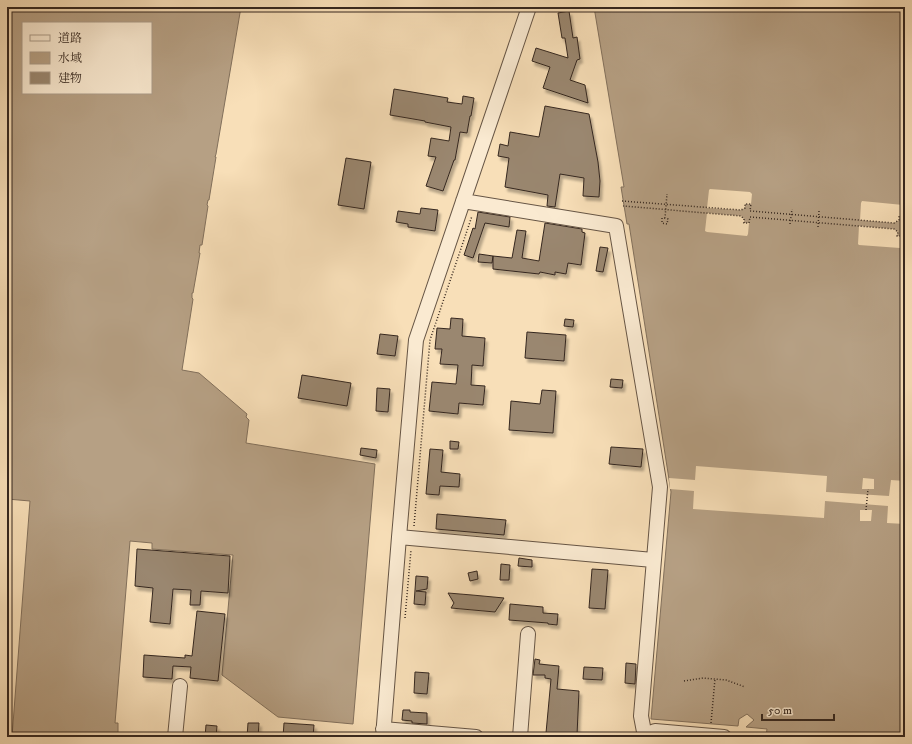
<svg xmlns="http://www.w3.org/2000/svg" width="912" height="744" font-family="'IM FELL DW Pica','Noto Serif JP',serif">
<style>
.water{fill:#b6a084;stroke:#82705c;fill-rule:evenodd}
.pier{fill:#f8dfb8}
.building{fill:#9a876f;stroke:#35271f;filter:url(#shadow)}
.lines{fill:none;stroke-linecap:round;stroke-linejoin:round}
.minor-casing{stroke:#665545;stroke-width:16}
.path{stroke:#35271f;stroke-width:1.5;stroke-dasharray:1 2;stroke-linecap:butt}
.minor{stroke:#faead1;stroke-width:14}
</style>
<defs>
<filter id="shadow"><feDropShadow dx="2.5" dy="4" stdDeviation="1" flood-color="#0004"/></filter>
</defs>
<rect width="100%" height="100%" fill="#f8dfb8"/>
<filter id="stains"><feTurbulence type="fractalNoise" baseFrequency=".005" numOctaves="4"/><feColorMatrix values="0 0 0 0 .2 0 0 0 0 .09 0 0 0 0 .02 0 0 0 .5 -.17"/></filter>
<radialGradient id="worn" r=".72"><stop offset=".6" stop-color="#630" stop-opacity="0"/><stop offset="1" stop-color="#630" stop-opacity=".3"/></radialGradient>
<path class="water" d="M7,7H241L216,154L215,157H216L209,200H208L207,205L208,206L202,245H200L199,253H200L193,293H192V298L193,299L182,370L199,373L247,414L246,417L249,420L246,443L375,464L353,724L278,717L222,675L233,555L152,549V543L130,541L115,723H118V737H12L30,501L7,499ZM23,23H151V93H23Z
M594,7H894L905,10V737H766L767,729L746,727L754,720L747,714L739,719L738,726L651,719L671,492L629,224H627L621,187H624Z"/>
<path class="pier" d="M710,189L750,192L752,194L751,204H745V208L741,210L707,208L709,190Z
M862,201L903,205L904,206V217L899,216V220L894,223L860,220L861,203Z
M707,213L741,216L744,219V223H749L748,234L747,236L707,232L705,231Z
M859,226L894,229L898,232L897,236H902L901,247L900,248L859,245L858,244Z
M696,466L827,476L826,492L889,496L891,480L905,481V524L887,523L888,506L825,501L824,518L693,509L694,491L670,489L669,478L695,480Z
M863,478L874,479V489H862Z
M860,510H872L871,521H860Z"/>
<path class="building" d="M569,11L573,38L577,37L580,59L577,60L570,80L585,85L588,103L543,88L550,67L532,61L536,48L568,58L565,38H562L558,13Z
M394,89L448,98L447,102L462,104L463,96L474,98L471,116H470L467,133L460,132L455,160H454L443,191L426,186L436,157L428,156L431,138L449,141L451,127L425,122V121L390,115Z
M545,106L589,114L598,162L600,181L599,197L583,196L584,178L560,174L555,207L547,206L548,195L505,187L509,158L498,156L500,144L508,146L510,132L539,137Z
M346,158L371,162L364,209L338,205Z
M421,208L438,210L435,231L408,227V224L396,222L398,211L420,214Z
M478,212L510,217L509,227L485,223L473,258L464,255L473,228L475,229Z
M545,223L582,229V232L585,233L581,265L568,263L566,274L555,272V275L540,272L539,274L493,269V256L512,258L517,230L526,231L522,258L539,261Z
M600,247L608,248L603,272L596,271Z
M479,254L493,256L492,263L478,262Z
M451,318L463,319L462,336L485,338L483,366L472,365L471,385L485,386L483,405L459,403L458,414L429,411L432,382L456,384L458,365L440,364L442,349H435L437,328L450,329Z
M565,319L574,320L573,327L564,326Z
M527,332L566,335L564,361L525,358Z
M380,334L398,336L395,356L377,354Z
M302,375L351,383L347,406L298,398Z
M611,379L623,380L622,388L610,387Z
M377,388L390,389L388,412L376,411Z
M542,390L556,391L553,433L509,430L511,401L540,404Z
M450,441L459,442L458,449H450Z
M611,447L643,449L641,467L609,464Z
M361,448L377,450L376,458L360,455Z
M430,449L443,450L441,472L460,474L459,487L440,486L439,495L426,494Z
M437,514L506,520L504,535L436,529Z
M137,549L230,556L228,593L201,591L200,605H190L191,590L173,589L170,624L150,622L153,588L135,586Z
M519,558L532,560V567L518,566Z
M501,564L510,565L509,580H500Z
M592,569L608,570L605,609L589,608Z
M477,571L478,579L470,581L468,573Z
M416,576L428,577L427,589L416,591L426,592L425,605L414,604Z
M448,593L472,595L504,598L495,612L451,608L454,603Z
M510,604L543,607V613L558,614L557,625L548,624V623L509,620Z
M197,611L225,614L218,681L190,678L191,667L173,666L172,679L143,677L144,655L185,658V655L192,656Z
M535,659L540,660L539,664L559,666L557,689L579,691L577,735L546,733L551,679L545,678V675H533Z
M626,663L636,664L635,684L625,683Z
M584,667L603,668L602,680L583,679Z
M415,672L429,673L427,694L414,693Z
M403,710H410V712L427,713V724L412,723V721L402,720Z
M248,723H259L258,737H247Z
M284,723L314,725L313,737H283Z
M206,725L217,726L216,737H205Z"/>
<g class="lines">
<defs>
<path id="minor" d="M463,201L616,226L660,487L641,716L645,737
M399,537L653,560
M383,729L476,737
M644,735L655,731L724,737
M175,737L180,686
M383,737L399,537L416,340L529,7
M520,737L528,634"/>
</defs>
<use href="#minor" class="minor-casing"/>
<path class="path" d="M622,201L741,210L745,208V204H751L750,211L894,223L899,220V216L904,217L902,236H897L898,232L894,229L750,217L749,223H744V219L741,216L623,206
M665,218H662V223L667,224L668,219L665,218L667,194
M790,224L792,209
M818,227L819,211
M866,510L868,489
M414,526L430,340L472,216
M405,618L411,550
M684,681L703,678L726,680L745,687
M711,723L715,679"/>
<use href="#minor" class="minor"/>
</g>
<rect width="912" height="744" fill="none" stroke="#f8dfb8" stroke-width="24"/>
<rect x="8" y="8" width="896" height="728" fill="none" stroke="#35271f" stroke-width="2"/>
<rect x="12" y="12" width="888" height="720" fill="none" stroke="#35271f"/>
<rect x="22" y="22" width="130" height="72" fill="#faead1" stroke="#ab9c8a"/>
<rect x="30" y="35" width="20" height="6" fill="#faead1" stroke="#ab9c8a"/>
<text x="58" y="42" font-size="12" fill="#35271f">道路</text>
<rect x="30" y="52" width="20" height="12" fill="#b6a084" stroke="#ab9c8a"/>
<text x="58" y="62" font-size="12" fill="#35271f">水域</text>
<rect x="30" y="72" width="20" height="12" fill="#9a876f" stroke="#ab9c8a"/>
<text x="58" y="82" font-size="12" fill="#35271f">建物</text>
<path d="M762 714v6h72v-6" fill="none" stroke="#35271f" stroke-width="2"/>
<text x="768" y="714" font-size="12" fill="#35271f" stroke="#faead1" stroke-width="3" paint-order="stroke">50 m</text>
<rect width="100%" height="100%" filter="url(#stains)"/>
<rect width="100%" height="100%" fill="url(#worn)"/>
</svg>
